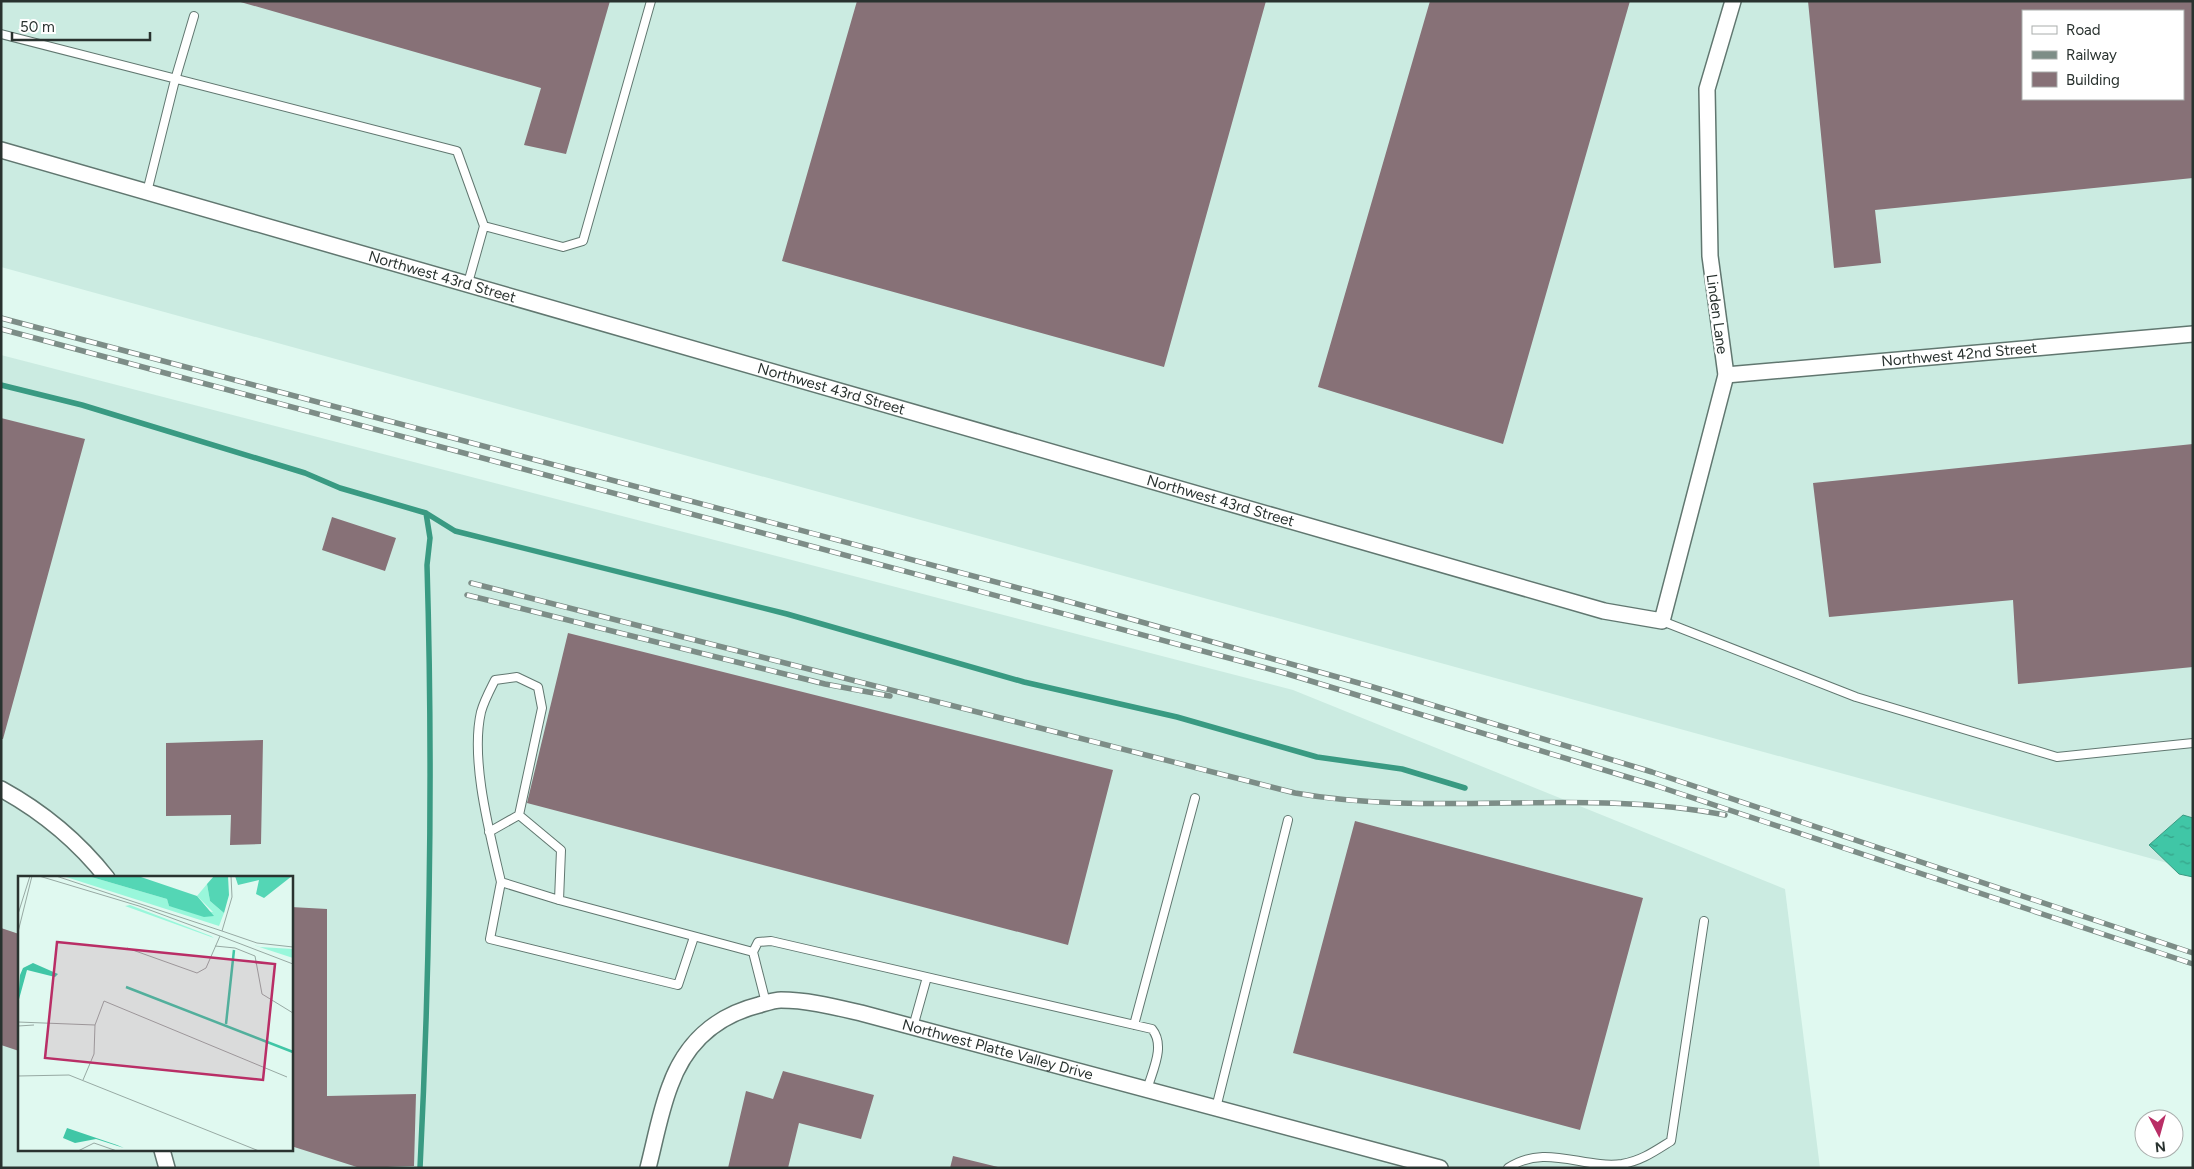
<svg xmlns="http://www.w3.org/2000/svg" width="2194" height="1169" font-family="Figtree,sans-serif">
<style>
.built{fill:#cbebe1;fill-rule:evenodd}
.water{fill:url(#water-ripples);stroke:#399a82}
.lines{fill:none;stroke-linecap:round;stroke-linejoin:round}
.stream{stroke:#399a82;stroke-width:5.5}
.building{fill:#877177;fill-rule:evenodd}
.service-casing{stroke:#617770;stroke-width:10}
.minor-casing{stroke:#617770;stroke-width:18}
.service{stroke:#fff;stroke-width:8}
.minor{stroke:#fff;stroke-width:15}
.rail-casing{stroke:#7d8d87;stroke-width:5.5}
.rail{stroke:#fff;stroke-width:4;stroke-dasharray:11;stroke-linecap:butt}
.labels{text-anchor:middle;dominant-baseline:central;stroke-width:5;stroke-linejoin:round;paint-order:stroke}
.street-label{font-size:15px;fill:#29322f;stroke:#fff}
.inset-river{fill:none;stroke:#40c6a6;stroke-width:2.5}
.inset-road{fill:none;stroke:#97a9a3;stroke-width:1}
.view{fill:#b92e66;fill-opacity:0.15;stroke:#b92e66;stroke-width:2.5}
.inset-edge{fill:none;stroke:#29322f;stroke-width:2.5}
</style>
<defs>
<pattern id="water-ripples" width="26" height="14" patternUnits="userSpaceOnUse" patternTransform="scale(1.25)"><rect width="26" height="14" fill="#40c6a6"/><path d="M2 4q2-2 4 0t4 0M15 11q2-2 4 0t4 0" fill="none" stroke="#36a188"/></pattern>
</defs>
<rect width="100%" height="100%" fill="#e0f9f0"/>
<path class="built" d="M1,1H2193V870L1,267ZM2023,11H2183V99H2023Z
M1,355L1293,690L1785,889L1820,1168H1ZM19,878H291V1150H19Z"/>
<path class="water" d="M2183,815L2193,818V877L2179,874L2149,845Z"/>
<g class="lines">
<path class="stream" d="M1,385L82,405L305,473L340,488L426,513L455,531L787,614L1024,682L1177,717L1317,757L1402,769L1465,788
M420,1168C430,967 433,766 427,565L430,538L426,513"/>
</g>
<path class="building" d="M237,1H610L566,154L524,145L541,88Z
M857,1H1266L1164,367L782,261Z
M1430,1H1630L1503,444L1318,387Z
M1808,1H2193V178L1875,210L1881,263L1834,268ZM2023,11H2183V99H2023Z
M1,418L85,439L3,739H1Z
M2193,444V667L2018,684L2013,600L1829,617L1813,483Z
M332,517L396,538L385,571L322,550Z
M568,633L1113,770L1068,945L527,803Z
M263,740L261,844L230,845L231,815L166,816V743Z
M1355,821L1643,898L1580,1130L1293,1053Z
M291,907L327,909V1096L416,1094L414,1166L360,1168L291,1146Z
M1,928L19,934V1051L1,1045Z
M783,1071L874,1095L861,1139L799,1123L788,1168H728L746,1091L773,1099Z
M953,1156L998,1167V1168H950Z"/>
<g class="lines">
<defs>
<path id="service" d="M1,34L457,151L484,226L563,247L583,241L651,1
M147,192L175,80L194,16
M468,283L484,226
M1662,621L1856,697L2057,757L2193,743
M489,832L519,815
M501,882L490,939L678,985L694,937
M559,900L561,850L519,815L542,708L538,687L517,677L495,680C490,690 484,701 481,712C470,760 490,834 501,882L559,900L753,952
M766,1003L753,952L758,942L771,941L1152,1029C1166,1046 1152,1071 1147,1090
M1134,1025L1195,798
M913,1027L927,977
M1216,1108L1288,820
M1508,1168C1545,1143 1583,1169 1622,1164C1641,1161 1655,1151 1671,1141L1704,921"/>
<g id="minor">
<path id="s1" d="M1,150L1604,611L1662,621L1726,375L1710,256L1707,89L1733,1"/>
<path id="s2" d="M1726,375L2193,334"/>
<path d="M1,789C43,812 77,840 107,878"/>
<path d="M162,1150L167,1168"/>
<path id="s3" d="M648,1168C655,1141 660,1112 670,1086C685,1044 715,1016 759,1005C766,1003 774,1000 781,1000C808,1000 835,1007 861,1013L1440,1168"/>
</g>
</defs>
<use href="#service" class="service-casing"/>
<use href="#minor" class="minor-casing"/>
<use href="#service" class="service"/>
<use href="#minor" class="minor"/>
<defs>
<path id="rail" d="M1,318L1056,598L1373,687L1652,772L2193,953
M1,329L1281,672L1657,786L2193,964
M471,583L1295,793C1437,818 1583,787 1725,815
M467,595L825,684L890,696"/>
</defs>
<use href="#rail" class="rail-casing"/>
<use href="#rail" class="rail"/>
</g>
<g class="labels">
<g class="street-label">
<text stroke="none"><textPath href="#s1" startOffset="459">Northwest 43rd Street</textPath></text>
<text transform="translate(1717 314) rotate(82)">Linden Lane</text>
<text stroke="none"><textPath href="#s2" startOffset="234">Northwest 42nd Street</textPath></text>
<text stroke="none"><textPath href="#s1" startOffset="864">Northwest 43rd Street</textPath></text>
<text stroke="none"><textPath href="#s1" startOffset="1269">Northwest 43rd Street</textPath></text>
<text stroke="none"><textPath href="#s3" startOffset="456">Northwest Platte Valley Drive</textPath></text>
</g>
</g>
<g transform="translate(18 876)">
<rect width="275" height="275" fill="#e0f9f0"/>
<path d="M45,0H70L149,23L151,30L195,36L179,20L189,8L192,25L206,37L201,50ZM112,29L193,60L196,62L107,30ZM208,60L242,71L275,73V82Z" fill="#99f7db"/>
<path d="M70,0H120L179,20L196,40L186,41L151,30L149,23ZM196,0H210L211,19L206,37L192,25L189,8ZM217,0H274L246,22L238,18L241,4L220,9Z" fill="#54d6b5"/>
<path d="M15,87L40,98L37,101L9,94L0,127L2,99L5,92ZM49,252L99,269L106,272L78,263L57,267L45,262Z" fill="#40c6a6"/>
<path class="inset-river" d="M108,111L275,176M208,148L216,74"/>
<path class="inset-road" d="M21,0L121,30L202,60M38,0L204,55M0,38L12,0M204,55L214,21L213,0M204,55L239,67L275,71M0,56L14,0M202,60L275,88M197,70L217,72L237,80L244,118L275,137M109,72L179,97L188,92L202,60M0,146L77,149M0,150L16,149M0,200L51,199L241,275M65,204L76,178L77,149L86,125L269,201M60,275L76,267L99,275"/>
<path class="view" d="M39,66L257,88L245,204L27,182Z"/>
<rect width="275" height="275" class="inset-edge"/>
</g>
<rect width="2194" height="1169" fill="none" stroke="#29322f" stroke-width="5"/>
<rect x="2022" y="10" width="162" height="90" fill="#ffffff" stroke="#a9adac"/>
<rect x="2032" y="26" width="25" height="8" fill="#ffffff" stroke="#a9adac"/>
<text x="2066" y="35" font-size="15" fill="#29322f">Road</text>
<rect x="2032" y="51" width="25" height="8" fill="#7d8d87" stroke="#a9adac"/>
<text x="2066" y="60" font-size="15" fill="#29322f">Railway</text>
<rect x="2032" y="72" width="25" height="15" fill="#877177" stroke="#a9adac"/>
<text x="2066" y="85" font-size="15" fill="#29322f">Building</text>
<g transform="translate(2159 1134) rotate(174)"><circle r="24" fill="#ffffff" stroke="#a9adac"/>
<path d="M0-4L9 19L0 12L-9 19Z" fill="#b92e66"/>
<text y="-8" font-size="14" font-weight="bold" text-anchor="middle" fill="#29322f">N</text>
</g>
<path d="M12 32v8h138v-8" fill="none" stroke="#29322f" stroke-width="2.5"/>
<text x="20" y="32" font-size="15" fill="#29322f" stroke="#ffffff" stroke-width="4" paint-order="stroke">50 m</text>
</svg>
